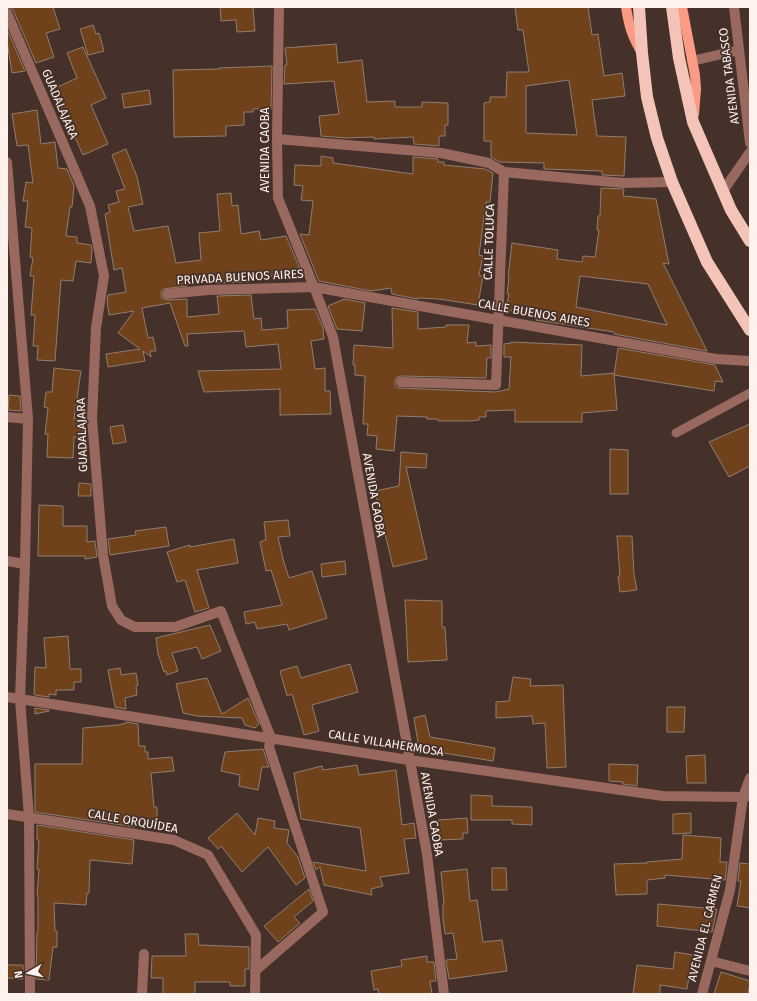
<svg xmlns="http://www.w3.org/2000/svg" width="757" height="1001" font-family="'Fira Sans',sans-serif">
<style>
.building{fill:#70421c;stroke:#917d6f;fill-rule:evenodd}
.lines{fill:none;stroke-linecap:round;stroke-linejoin:round}
.lane{stroke:#99695f;stroke-width:9}
.street{stroke:#99695f;stroke-width:10}
.primary{stroke:#fb9a85;stroke-width:10}
.highway{stroke:#f4c4b9;stroke-width:12}
.labels{text-anchor:middle;dominant-baseline:central;stroke-width:3.5;stroke-linejoin:round;paint-order:stroke}
.street-label{font-size:12px;fill:#fff1ec;stroke:#453129}
</style>
<rect width="100%" height="100%" fill="#453129"/>
<path class="building" d="M9,7H53L60,29L46,33L54,57L36,63L13,10Z
M220,7H253L255,31L237,32L236,20L221,21Z
M515,7H588L592,35L598,34L604,76L622,73L625,96L592,100L597,136L626,137L624,176L602,175V171L544,169V163L500,162L491,157V141H484V103L490,102V97H506L507,72H529L523,30H518ZM569,80L577,135L526,133V86Z
M93,25L96,34L99,33L104,51L88,55L80,29Z
M7,29L25,71L12,73L7,41Z
M336,44L338,63L362,60L367,102L395,101V107H422V102L448,103V125H445V136H439V146L414,144L413,137L374,139V137L346,138L321,136L319,116L339,114L334,81L284,84L285,65H287L285,48Z
M83,47L106,98L91,105L108,144L83,155L53,89L77,78L67,53Z
M272,66L271,109H253V112H244V125L226,126V136L174,137L173,70L219,69V68Z
M149,90L151,104L124,108L122,94Z
M37,110L41,144L55,142L58,168L67,169L74,186L72,207H70L66,236L77,237V243L91,245L92,249L91,263L76,261L73,281L61,280L55,361L37,360L38,346H33L35,315H31L34,276H30L33,258L30,257L32,228L25,227L28,201H23L26,182L33,183L28,145L17,146L12,114Z
M126,149L137,177L143,204L128,207L134,231L168,226L176,263L201,260L199,233L220,231L217,194L231,193L232,206L238,205L241,234L259,231L261,240L286,236L302,274L280,278L279,275L250,279V282L216,283V280L187,284V286L164,289L161,291V295L162,298L167,300L187,299V317L219,314L217,296L251,295L254,319L261,318L262,330L288,328L287,310L315,309L323,328L324,339L311,341L315,369L325,368V391H330L331,414L280,415V389L204,392L198,371L281,369L278,344L246,347L244,331L187,334L188,346H185L170,303L142,308L148,338L153,337L156,351H150L151,357L143,351L145,361L108,367L106,354L140,349L118,333L134,311L109,315L107,301L108,295L126,292L122,268L114,270L105,214L110,212L108,205L119,202L116,191L125,189L112,155Z
M321,156L333,158V163L413,174V157L438,159V162H444V165L485,169L493,173L490,202H486L479,255L483,256L479,275L483,276L478,305L439,299L417,298V299L392,294L391,288L371,291L319,281L300,234L309,235L313,201L301,200L303,186L294,185L295,165L321,166Z
M601,188L624,189L623,196L656,199L669,264L663,263L707,351L614,334V332L536,320L537,315L506,310L509,294H507L509,277H508L512,243L558,250L557,259L582,262L583,256L595,257L599,230H597L598,216H600ZM580,276L648,284L667,325L576,307Z
M344,299L365,303L362,331L337,329L328,306Z
M392,308L418,312V329L446,327V325H469L467,343L476,342V346L491,345V358H487L486,378L401,376L396,378L395,381V385L398,388L496,392L509,389L511,357H504V344L511,343V342L582,345L581,376L614,373L617,410L582,413V422H515V410L486,411V417H479V420L470,421H438V419H427V417L397,416L394,451L376,449L377,436L367,435L368,424H363L365,376L355,375V365H353L354,345L393,348Z
M618,348L715,365L723,382L715,381L714,391L614,375Z
M54,368L81,371L74,419L84,420L82,438L74,437L73,458L47,457L48,434H45L48,408L44,407L46,392H52Z
M9,395L20,396L21,411L8,410Z
M750,424V466L729,477L709,442Z
M123,425L126,442L113,444L110,427Z
M610,449L628,450V494H610Z
M401,452L427,454L426,468L406,467L427,559L393,567L375,491L399,486Z
M79,483L91,484V496H78Z
M39,505L63,506V526H87V542L95,541L97,557L85,559V556H38Z
M288,520L290,536L278,537L283,559L289,578L312,571L327,618L289,630L287,624L257,629L255,622L246,624L244,612L282,605L271,570L266,571L260,542L266,540L264,522Z
M166,527L169,546L110,555L108,539L136,535L135,531Z
M617,536H632L634,575L637,590L620,592L618,576H620Z
M234,539L238,563L197,570L209,608L195,612L185,580L177,582L167,552L190,545V547Z
M345,561L346,574L322,577L321,564Z
M405,600L442,601V627H445L447,660L408,662Z
M210,625L221,651L202,659L197,647L172,653L178,671L167,675L166,671L164,672L158,654L156,638Z
M68,636L70,669H81V682H74V690H56V695L49,694V697L35,695L34,694L35,667L46,668L44,638Z
M350,664L358,692L312,705L319,731L304,735L292,694L287,696L280,671L297,666L301,678Z
M120,668L121,675L136,673L138,685L136,686L137,695L125,698L126,709L115,707L108,670Z
M513,677L531,679L530,686L563,685L566,767L547,768L545,723L533,724L532,716L496,718V702L509,701Z
M207,678L222,714L248,698L259,724L255,728L245,725L242,718L197,716L183,713L176,684Z
M667,707H685L684,732H667Z
M35,708L49,710V711L35,714Z
M425,715L430,737L495,748L493,761L419,749L414,718Z
M126,722L138,724L139,746H145V752H148V759L172,757L174,771L151,773L154,807H157V820L136,821L135,827L35,812V764H82L83,728L118,725L126,723Z
M263,749L269,767H262L258,790L239,786L240,775L221,771L225,752Z
M705,755L706,783H687L686,756Z
M609,764L638,765L637,786L623,784V782L609,781Z
M357,765L359,775L396,770L402,825L414,823L416,838L404,839L409,873L380,877L383,886L371,889L372,895L324,885L320,867L316,870L313,862L366,871L360,828L301,819L294,773L322,766L323,770Z
M471,795L492,796V806L532,807V825L512,824V820H471Z
M237,813L255,835L258,818L275,821L274,828L289,830L287,843L298,857L305,878L296,885L268,847L242,872L221,846L218,849L208,838Z
M691,813V833L673,834V814Z
M467,818L468,833H463V839L439,840L438,820Z
M37,825L134,840L132,864L90,860L89,893H87L86,905L54,903L55,931H57V947H53L49,980L36,979L37,932L38,931V895H37L39,869H37L39,840H37Z
M683,835L721,838L720,862H727L725,880L665,875V878L647,880V894L616,895L614,864L647,863V862L682,859Z
M740,863L750,864V908L737,906L741,881H738Z
M492,868H506L507,890H492Z
M467,869L470,901L477,900L483,942L502,940L507,971L449,979L446,960L457,959L453,933L445,934L443,919V904H444L441,872Z
M309,889L313,901L294,917L300,923L278,942L264,926Z
M658,904L717,909L712,932L657,926Z
M185,934H198L199,945L249,947V969H245V986H230V982H195V994H163V978H151L152,956H186Z
M675,952L699,956L695,978L689,977L687,989L660,985V994H633L637,965L673,969Z
M427,956V962H434L436,981H430L432,994H379L378,989L374,990L371,971L402,966L401,960Z
M7,965H23V979L7,978Z
M721,972L750,981L748,994H714Z"/>
<g class="lines">
<path class="lane" d="M676,433L750,393"/>
<path class="street" d="M279,7L277,139L278,198L314,287L333,337L427,854L444,994
M734,7L750,143
M7,13L90,206L104,276L96,328L92,419L103,555L112,606L121,620L135,627H175L221,611L271,738L269,747L323,912L255,971
M692,61L739,50
M277,139L441,153L489,163L504,172L623,183L672,182
M7,162L28,419L25,564L20,699L29,817L30,994
M723,191L750,152
M167,294L208,290L314,287L716,359L750,361
M401,382L496,385L504,172
M7,417L28,419
M7,561L25,564
M7,697L409,760L663,796L743,797L750,796
M7,814L174,840L208,855L256,935L255,994
M711,961L750,971
M142,994L144,954
M702,994L730,890L743,797L750,778"/>
<path class="primary" d="M626,7C629,27 632,36 642,53
M682,7L695,75L696,89L694,114"/>
<path class="highway" d="M639,7L642,53L647,97L657,138L672,182L707,262L750,330
M672,7L679,58L693,122L731,210L750,241"/>
</g>
<g class="labels">
<g class="street-label">
<text transform="translate(729 76) rotate(-97)">AVENIDA TABASCO</text>
<text transform="translate(60 104) rotate(67)">GUADALAJARA</text>
<text transform="translate(265 150) rotate(-90)">AVENIDA CAOBA</text>
<text transform="translate(489 242) rotate(-88)">CALLE TOLUCA</text>
<text transform="translate(240 277) rotate(-3)">PRIVADA BUENOS AIRES</text>
<text transform="translate(534 313) rotate(10)">CALLE BUENOS AIRES</text>
<text transform="translate(82 435) rotate(-92)">GUADALAJARA</text>
<text transform="translate(374 495) rotate(80)">AVENIDA CAOBA</text>
<text transform="translate(386 743) rotate(9)">CALLE VILLAHERMOSA</text>
<text transform="translate(432 814) rotate(80)">AVENIDA CAOBA</text>
<text transform="translate(133 821) rotate(10)">CALLE ORQUÍDEA</text>
<text transform="translate(705 928) rotate(-76)">AVENIDA EL CARMEN</text>
</g>
</g>
<rect width="757" height="1001" fill="none" stroke="#fff1ec" stroke-width="16"/>
<g transform="translate(28 973) rotate(261)" stroke="#453129" stroke-width="3" paint-order="stroke">
<path d="M0-3L7 15L0 10L-7 15Z" fill="#fff1ec"/>
<text y="-6" font-size="11" font-weight="bold" text-anchor="middle" fill="#fff1ec">N</text>
</g>
</svg>
